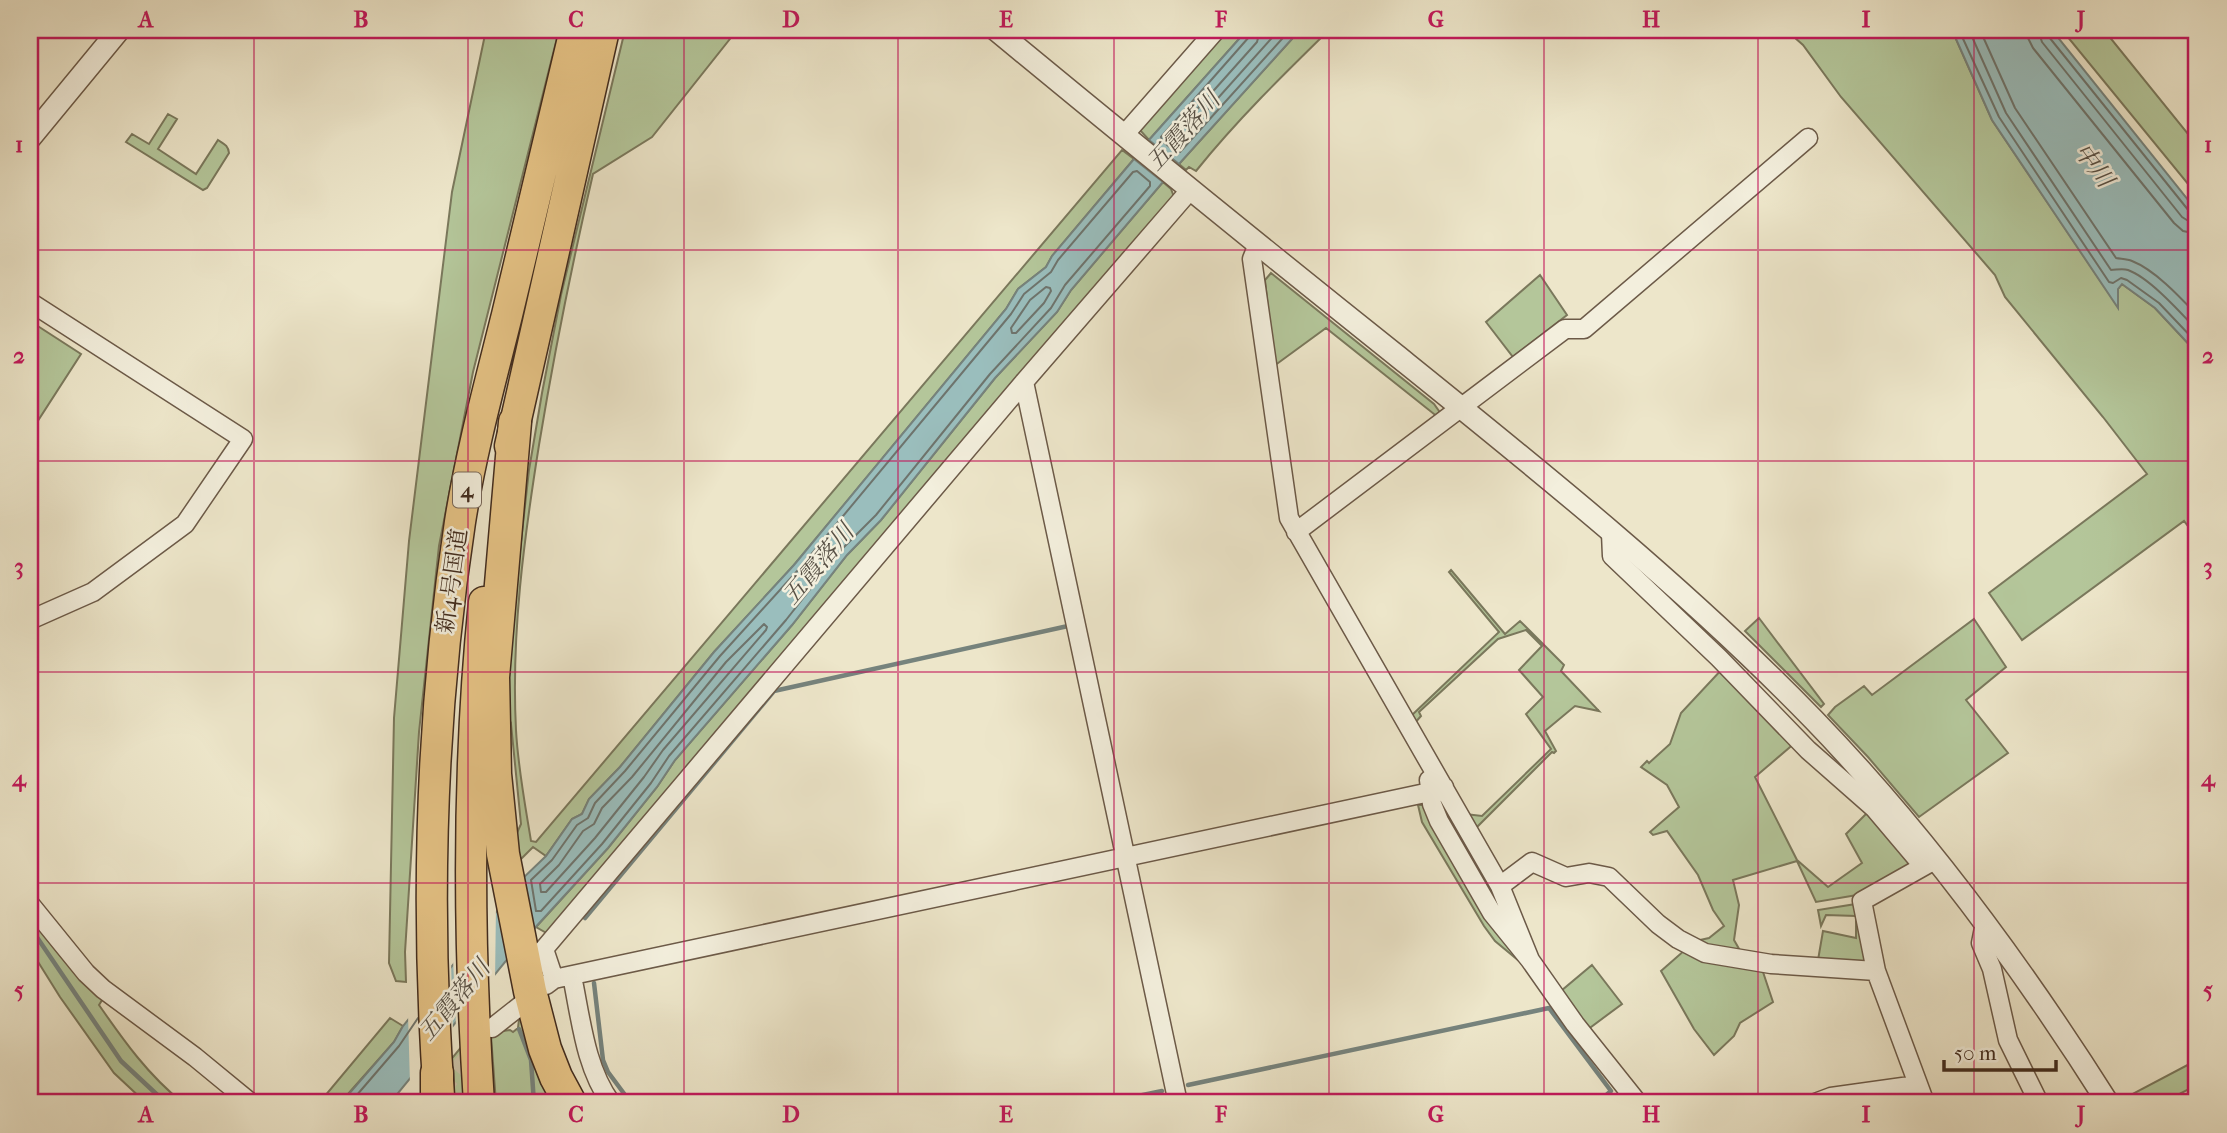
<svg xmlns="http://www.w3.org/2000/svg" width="2227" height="1133" font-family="'IM FELL French Canon','Noto Serif JP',serif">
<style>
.green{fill:#b4c69a;stroke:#7a785c;stroke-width:2}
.water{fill:#9abebd;stroke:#76837d;stroke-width:2}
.pier{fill:#ede6ca}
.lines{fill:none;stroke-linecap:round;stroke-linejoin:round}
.shore{stroke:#6e746d;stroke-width:2}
.stream{stroke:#76837d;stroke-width:4.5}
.minor-tunnel{stroke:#cbc1a7;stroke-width:18;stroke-dasharray:18 9;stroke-linecap:butt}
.minor-casing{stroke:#6c5a48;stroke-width:21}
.tertiary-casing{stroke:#6c5a48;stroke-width:24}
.trunk-casing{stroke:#412b1d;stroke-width:33}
.motorway-casing{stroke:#412b1d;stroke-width:35}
.minor{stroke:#f3efdd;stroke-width:18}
.tertiary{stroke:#f3efdd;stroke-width:21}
.trunk{stroke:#e6c385;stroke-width:30}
.motorway{stroke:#e6c385;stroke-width:32}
.grid{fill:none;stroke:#c2185b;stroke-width:2;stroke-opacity:0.55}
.labels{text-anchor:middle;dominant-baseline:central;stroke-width:5;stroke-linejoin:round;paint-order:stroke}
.shield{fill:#f3efdd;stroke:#766657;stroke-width:2}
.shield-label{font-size:21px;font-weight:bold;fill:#412b1d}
.street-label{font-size:23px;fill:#412b1d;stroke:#f3efdd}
.water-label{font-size:24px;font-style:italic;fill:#575045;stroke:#f3efdd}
.neatline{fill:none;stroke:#c2185b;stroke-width:2.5}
.grid-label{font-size:23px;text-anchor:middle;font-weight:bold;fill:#c2185b}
</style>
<rect width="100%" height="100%" fill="#ede6ca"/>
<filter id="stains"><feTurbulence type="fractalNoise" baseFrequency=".00286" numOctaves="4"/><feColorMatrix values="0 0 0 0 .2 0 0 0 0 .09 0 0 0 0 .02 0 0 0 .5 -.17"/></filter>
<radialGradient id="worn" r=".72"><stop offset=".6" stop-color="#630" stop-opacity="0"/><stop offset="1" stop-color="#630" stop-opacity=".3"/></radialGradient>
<path class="green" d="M486,30H559L473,372L439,546L419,732L405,952L406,982L396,981L389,963L394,718L409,541L452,192Z
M625,30H737L652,137L593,174C572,264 554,354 539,445C524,539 511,635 516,730C518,768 525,804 531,841L536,842L1122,150L1134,159L1052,256L1046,267L1018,289L1006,309L794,565L714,652L620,767L589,799L582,814L572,819L546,856L533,847L519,861L516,835L521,824L511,724L508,729L505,690L510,641L529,470L542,393L561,295Z
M1225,30H1247L1149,140L1139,129Z
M1300,30H1329C1283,75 1237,120 1196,171L1189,167L1186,170L1179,164Z
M1786,30H1952L1992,120L2118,307V289L2122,284L2155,308L2197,353V538L2184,521L2022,640L1989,593L2147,474L2103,417L2005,297L1995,275L1841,97L1803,45Z
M2062,30H2104L2197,145V195Z
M168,114L177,119L158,149L196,174L218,140C224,144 228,145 229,153L207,188L203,190L126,142L132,134L149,144Z
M1163,182L1171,189L1174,197L550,935L536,927L608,848L657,787L675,760L792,625L847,555L881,520L995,378L1057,312L1071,290Z
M1271,273L1434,404L1439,411V418L1326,328L1274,366L1265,280Z
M1540,275L1567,315L1513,357L1486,322Z
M30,321L81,354L30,433Z
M1451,570L1505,634L1520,621L1564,665L1561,671L1599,711L1575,706L1545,731L1556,751L1554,753L1552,752L1474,830L1465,814L1482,816L1551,749L1526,714L1543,697L1519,670L1542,646L1526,630L1498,639L1419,712L1421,716L1414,724L1410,717L1499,632L1449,572Z
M1759,618L1824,704L1821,707L1745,631Z
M1974,619L2006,667L1966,700L2008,753L1919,817L1868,757L1828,715L1835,707L1864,686L1872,695Z
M1724,667L1796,742L1755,777L1797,860L1828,887L1862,863L1846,834L1869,811L1912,863L1857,895L1816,902L1797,861L1733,880L1739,905L1734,940L1742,954L1691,942L1709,938L1724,926L1713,910L1698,875L1667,831L1653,835L1650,832L1679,807L1667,785L1641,767L1647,761L1649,763L1670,744L1681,713Z
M1418,805H1426L1519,961L1495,941L1484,926L1422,822Z
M1856,904L1866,963L1818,960L1823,931L1856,938V916L1826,915L1821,926L1818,910Z
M30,915L104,997L99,1005C124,1041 148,1075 183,1103H146L114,1073L60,997L30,949Z
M1686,949L1762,969L1773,1002L1740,1023L1734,1036L1714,1055L1694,1029L1661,971Z
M1592,965L1622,1004L1587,1030L1561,991Z
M524,1016L561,1103H496L491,1036L496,1032L510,1030L513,1032L518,1028L519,1019Z
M390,1018L403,1026L394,1042L340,1103H319Z
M467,1040L471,1103H450L448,1063Z
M2197,1060V1085L2162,1103H2123L2121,1100Z"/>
<path class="water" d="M1247,30H1300L1179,164L1149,140Z
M1952,30H2052L2197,211V353L2155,308L2122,284L2118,289V308L1992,120Z
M1134,159L1163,182L1071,290L1057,312L995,378L881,520L847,555L792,625L675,760L657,787L608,848L532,931L522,879L546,856L572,819L582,814L589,799L620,767L714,652L794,565L1006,309L1018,289L1046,267L1052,256Z
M505,901L514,951L390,1103H341L394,1042L403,1026Z"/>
<path class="pier" d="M496,906L495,981L456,1028L453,958Z
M451,962L453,1031L410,1084L408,1014Z"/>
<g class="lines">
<path class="shore" d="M1251,30L1249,37L1161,137L1162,141L1176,152H1180L1290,30
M1260,30L1257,42L1174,135L1175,140H1179L1193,126L1279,30
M1959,30L1999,117L2109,282L2113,283L2121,278L2127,280L2159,303L2197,343
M1969,30L2006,113L2111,270C2116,270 2122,268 2128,270C2150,278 2181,313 2197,330
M1980,30L2015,108L2116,258C2121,259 2127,259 2132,261C2155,270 2180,297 2197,315
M2028,30V38L2033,48L2174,223L2183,231L2197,234
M2038,30L2042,42L2182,217L2190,222L2197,223
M2047,30L2049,37L2189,211L2197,214
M1137,171L1150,182V186L1065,285L1051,308L990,374L876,515L841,550L786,620L669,756L651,783L602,844L541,911H536L531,880L552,860L577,825L588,818L595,803L625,771L720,656L799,569L1011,314L1024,294L1051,272L1058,260L1133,172Z
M1046,287L1050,288L1051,291L1044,303L1016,333H1012L1011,328L1030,300Z
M764,624L767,627L766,630L663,750L644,777L595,838L546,892H541L540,884L559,865L583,831L594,824L602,808L632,777L726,662Z
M350,1103L399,1046L418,1018"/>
<path class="stream" d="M585,918L774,691L1068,626
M30,927L121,1061L166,1103
M594,983L603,1060L608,1072L631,1103
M519,1029L531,1060L534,1103
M1188,1085L1549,1008L1611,1091L1597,1103
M1104,1103L1162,1091"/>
<path class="minor-tunnel" d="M439,1092L477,1047"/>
<defs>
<path id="minor" d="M1124,135L1216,30
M1258,244L1252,259L1289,518L1500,886L1530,960
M30,302L243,439L185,524L93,592L30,620
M1024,382L1178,1103
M1296,532L1565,329H1584L1808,138
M1611,533L1612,556L1719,658L1808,750L1874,808L1923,866
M1429,780L1432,804L1439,821L1492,913L1530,960L1575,1024L1638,1103
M1500,886L1532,862L1566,877L1589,873L1609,877L1658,924L1678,939L1705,953L1771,964L1876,971
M30,904L86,973L103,989L195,1057L251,1103
M1985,923L1981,943L1992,969L2008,1040L2039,1103
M572,976C581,1019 585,1067 611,1103
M554,979L544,949L1024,382L1191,189
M546,985L554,979L1430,792L1444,787
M492,1028L525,1002
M1815,1103L1831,1097L1917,1085
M1925,1103L1876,971L1862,901L1933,861"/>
<path id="tertiary" d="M996,30C1128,139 1262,248 1396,355C1540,471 1685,587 1814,720C1926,836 2022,967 2108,1103
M30,138L119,30"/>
<path id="trunk" d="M510,446L604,30
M439,1096C425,904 431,712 460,522C471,452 490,383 507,315C530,220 553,125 575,30
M479,1103C468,936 467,769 484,602"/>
<path id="motorway" d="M515,422L493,677L495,774L503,854L530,991L545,1049L556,1077L570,1103
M437,1103V1073"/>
</defs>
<use href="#minor" class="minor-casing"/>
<use href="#tertiary" class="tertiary-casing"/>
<use href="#trunk" class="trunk-casing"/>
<use href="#motorway" class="motorway-casing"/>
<use href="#minor" class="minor"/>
<use href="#tertiary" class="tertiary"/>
<use href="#trunk" class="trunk"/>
<use href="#motorway" class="motorway"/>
</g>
<path class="grid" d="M254,30V1103M468,30V1103M684,30V1103M898,30V1103M1114,30V1103M1329,30V1103M1544,30V1103M1758,30V1103M1974,30V1103M30,250H2197M30,461H2197M30,672H2197M30,883H2197"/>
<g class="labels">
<rect class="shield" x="453" y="472.5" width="28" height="35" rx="5"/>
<g class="shield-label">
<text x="467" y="490">4</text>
</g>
<g class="street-label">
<text transform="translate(452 581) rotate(-82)">新4号国道</text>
</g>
<g class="water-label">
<text transform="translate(1183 131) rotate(-48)">五霞落川</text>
<text transform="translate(2094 165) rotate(53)">中川</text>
<text transform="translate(818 564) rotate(-50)">五霞落川</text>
<text transform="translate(454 1000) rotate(-50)">五霞落川</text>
</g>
</g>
<rect width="2227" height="1133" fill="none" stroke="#ede6ca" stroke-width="77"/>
<path d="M1944 1060v10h112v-10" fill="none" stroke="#412b1d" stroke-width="3.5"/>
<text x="1954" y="1060" font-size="21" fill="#412b1d" stroke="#f3efdd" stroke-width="5" paint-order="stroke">50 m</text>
<rect x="38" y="38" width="2150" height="1056" class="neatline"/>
<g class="grid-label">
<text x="146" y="27">A</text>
<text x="361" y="27">B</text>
<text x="576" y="27">C</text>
<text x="791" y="27">D</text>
<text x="1006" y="27">E</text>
<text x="1221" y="27">F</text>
<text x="1436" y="27">G</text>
<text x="1651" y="27">H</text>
<text x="1866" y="27">I</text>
<text x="2081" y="27">J</text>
<text x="19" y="152">1</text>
<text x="2208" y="152">1</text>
<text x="19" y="363">2</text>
<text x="2208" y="363">2</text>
<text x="19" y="574">3</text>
<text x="2208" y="574">3</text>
<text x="19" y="786">4</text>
<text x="2208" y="786">4</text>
<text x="19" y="997">5</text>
<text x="2208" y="997">5</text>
<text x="146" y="1122">A</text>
<text x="361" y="1122">B</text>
<text x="576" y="1122">C</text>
<text x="791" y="1122">D</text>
<text x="1006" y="1122">E</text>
<text x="1221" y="1122">F</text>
<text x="1436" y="1122">G</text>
<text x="1651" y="1122">H</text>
<text x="1866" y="1122">I</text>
<text x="2081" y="1122">J</text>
</g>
<rect width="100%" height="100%" filter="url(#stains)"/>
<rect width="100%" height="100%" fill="url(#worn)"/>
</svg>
